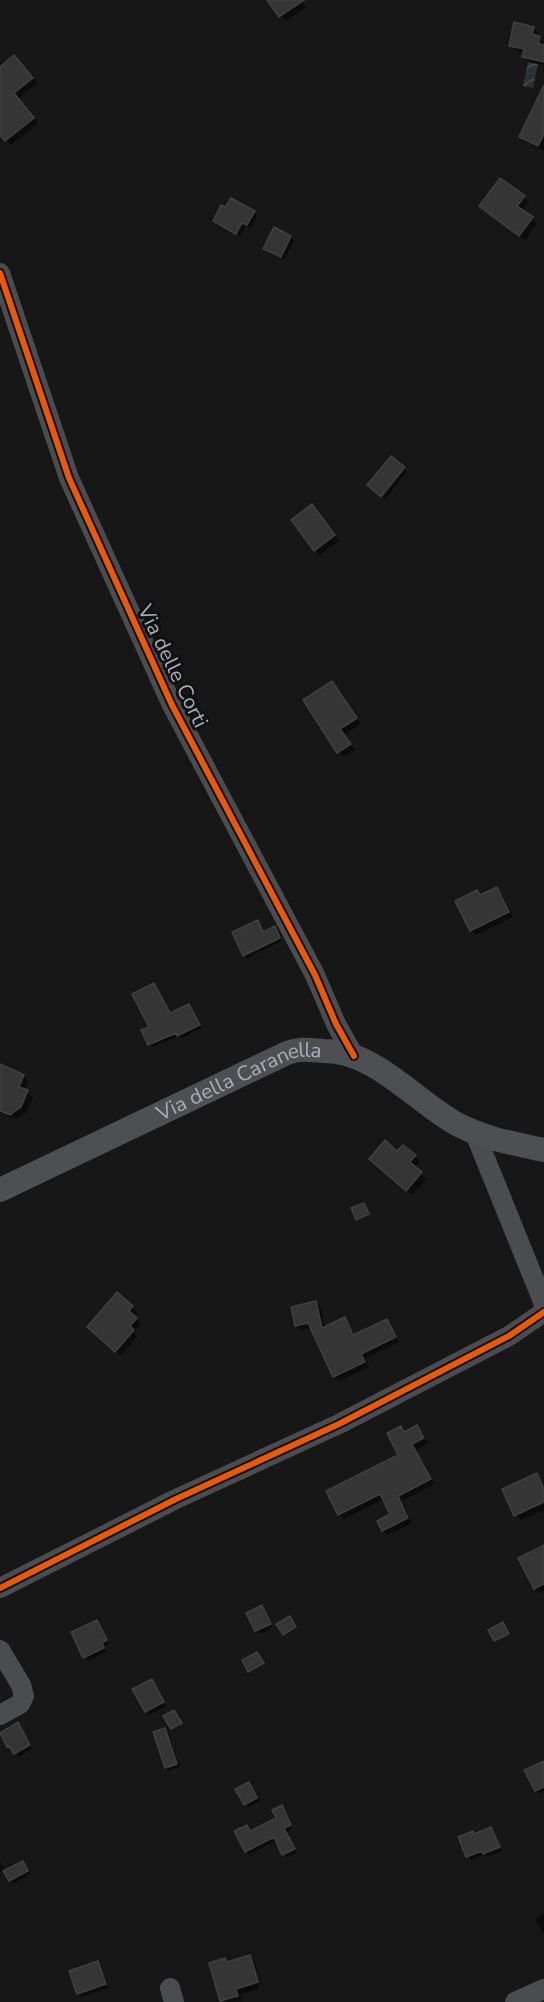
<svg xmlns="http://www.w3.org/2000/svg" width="544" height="2002" font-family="'Nunito Sans',sans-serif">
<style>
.water{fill:url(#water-waves)}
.shadow{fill:#0007;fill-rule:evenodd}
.building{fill:#353536;stroke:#3f4043;stroke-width:1.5}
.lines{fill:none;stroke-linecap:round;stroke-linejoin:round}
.minor{stroke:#4b4c50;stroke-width:20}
.major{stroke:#4d4f52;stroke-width:24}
.cycleway-casing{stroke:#111113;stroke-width:10}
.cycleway{stroke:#e8590c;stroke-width:6}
.labels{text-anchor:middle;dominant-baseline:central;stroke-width:6;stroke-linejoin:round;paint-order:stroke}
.street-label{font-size:21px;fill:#a8adb8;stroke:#111113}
</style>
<defs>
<pattern id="water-waves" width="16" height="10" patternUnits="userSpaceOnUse" patternTransform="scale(1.5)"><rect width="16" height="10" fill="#2a3239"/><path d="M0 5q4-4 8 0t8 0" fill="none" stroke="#464d54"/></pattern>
</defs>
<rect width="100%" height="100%" fill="#171717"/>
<path class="water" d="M528,62L538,64L533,88L523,86Z"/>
<path class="shadow" d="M269,0H300L306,7L286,21Z
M533,28L538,34L537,37L544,42V65L529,62L524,56L525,53L515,50L510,45ZM537,39H541L537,51Z
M19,62L37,83L18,99L38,123L11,145L0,132V65L2,68Z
M544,105V151L526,142L521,137Z
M524,197L529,202L522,211L537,223L525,240L486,211Z
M254,212L257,216L251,228L246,225L240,236L218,224Z
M291,237L294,240L284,260L265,248Z
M404,468L407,472L385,499L369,485Z
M317,512L339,541L320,555L315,550Z
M332,683L361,724L344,734L355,750L344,757L339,752Z
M497,889L502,894L513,917L476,935L471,930L477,891L482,896Z
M257,922L264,933L274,928L282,941L247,958L244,955Z
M154,984L171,1014L189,1005L202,1028L182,1038L179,1036L152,1047L149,1044Z
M0,1066L23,1076L28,1081L24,1091L33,1097L26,1113L16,1119L0,1113Z
M397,1154L415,1156L420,1162L414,1168L426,1179L412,1195L376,1164Z
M316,1303L321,1308L325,1328L345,1319L349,1324L355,1336L387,1321L391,1325L399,1342L365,1358L369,1367L339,1381L334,1376L312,1328L301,1330L296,1326Z
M132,1307L137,1312L133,1316L141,1324L134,1332L138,1336L121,1356L94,1332Z
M417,1427L428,1443L416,1450L435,1484L402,1501L412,1523L388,1535L383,1530L392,1515L384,1499L344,1519L339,1514L400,1456L401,1428L406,1433Z
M537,1475L544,1485V1510L521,1520L516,1515Z
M544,1546V1591L540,1593L535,1589L520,1559Z
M261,1607L273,1627L260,1634L248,1613Z
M291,1620L296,1629L285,1635L284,1634Z
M97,1622L109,1644L104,1646L106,1652L88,1661L73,1633Z
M155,1684L166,1706L149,1715L146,1711Z
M18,1724L32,1748L19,1757L13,1749L11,1750L8,1746L1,1735Z
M165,1729L168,1733L180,1767L169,1771L166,1768Z
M544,1762V1791L539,1794L536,1790Z
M248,1784L260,1801L249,1807L246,1804Z
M281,1807L293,1828L287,1832L297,1853L287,1858L277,1840L249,1855L246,1851L247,1827L251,1832L278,1819Z
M491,1829L494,1832L502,1851L488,1857L485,1854L471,1860L468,1856L460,1838L472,1832L475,1835Z
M0,1861L6,1872L22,1863L30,1874L13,1884L4,1870L0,1872Z
M544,1913V1935L535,1918Z
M249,1956L255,1962L263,1988L253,1960H250L259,1989L240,1994L242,2001L223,2002L210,1964L225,1960L228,1963Z
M97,1963L101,1966L108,1988L82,1997L78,1994L71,1972Z"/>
<path class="building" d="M267,0H304L279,17Z
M514,22L534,27L532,34L540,36L538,43L544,45V62L522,57L524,49L509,46Z
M14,55L33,78L14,93L34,118L5,141L0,135V67Z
M544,85V134L538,146L519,137Z
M500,178L525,196L517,206L533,217L519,236L479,206Z
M231,198L255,211L247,225L242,223L236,234L213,221L221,205L225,207Z
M274,227L291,236L281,257L263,249Z
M391,456L405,467L381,497L367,485Z
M312,504L335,535L314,551L291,520Z
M332,681L357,718L340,729L351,744L337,753L303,700Z
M497,887L509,912L470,931L455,901L477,890L480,895Z
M258,920L263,932L275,926L280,938L243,956L232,932Z
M154,983L170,1013L189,1004L200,1025L177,1036L176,1033L148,1045L141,1030L149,1027L132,994Z
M0,1064L24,1075L19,1087L28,1090L21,1107L10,1115L0,1111Z
M385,1140L397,1151L403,1145L416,1155L410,1162L422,1172L406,1191L369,1159Z
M364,1203L369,1214L356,1220L351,1208Z
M117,1292L133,1306L129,1311L137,1318L130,1326L134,1330L115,1352L87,1327Z
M316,1301L322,1328L345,1317L353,1335L387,1319L396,1337L361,1354L365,1362L333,1377L308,1323L295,1326L291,1307Z
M417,1425L424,1438L412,1444L431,1479L398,1496L408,1518L382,1531L377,1521L390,1514L380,1494L338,1515L326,1491L398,1455L387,1433L401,1426L404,1432Z
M537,1473L544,1489V1502L514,1516L502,1489Z
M544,1545V1584L534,1589L518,1558Z
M262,1605L271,1624L255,1631L246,1613Z
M290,1616L296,1627L283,1635L276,1624Z
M97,1620L107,1640L102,1643L104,1648L83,1658L71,1632Z
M503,1622L509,1634L494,1641L488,1630Z
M257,1652L264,1663L248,1672L242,1660Z
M152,1679L164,1702L145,1712L132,1689Z
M174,1710L182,1723L171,1729L163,1716Z
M18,1722L30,1745L14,1754L9,1746L7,1747L0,1733Z
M165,1728L177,1764L165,1768L153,1732Z
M544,1761V1787L535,1791L524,1770Z
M249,1782L257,1798L244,1805L235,1789Z
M282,1805L291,1825L284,1828L295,1849L282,1855L274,1837L245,1852L234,1831L247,1825L250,1831L276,1818L272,1810Z
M491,1827L500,1847L483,1854L482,1851L466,1857L458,1837L473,1831L474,1834Z
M23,1861L28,1871L9,1881L3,1871Z
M250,1955L258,1982L236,1989L238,1996L220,2001L209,1963L225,1958L227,1962Z
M98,1961L106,1984L77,1994L69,1971Z"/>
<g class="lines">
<path class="minor" d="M0,273L69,478L172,705L315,975L336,1024L354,1056
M474,1131L544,1304
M0,1588L176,1499L339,1424L509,1336L544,1312
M0,1650L21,1685L24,1696L20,1704L0,1715
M170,1988L174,2002
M515,2002L544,1989"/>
<path class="major" id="s1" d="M0,1190L287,1053C300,1048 310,1050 324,1051C375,1051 413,1099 455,1123C482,1138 515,1144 544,1150"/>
<defs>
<path id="cycleway" d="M0,273L69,478L172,705L315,975L336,1024L354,1056
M0,1588L176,1499L339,1424L509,1336L544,1312"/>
</defs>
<use href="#cycleway" class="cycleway-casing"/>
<use href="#cycleway" class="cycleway"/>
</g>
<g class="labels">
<g class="street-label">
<text transform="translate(173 666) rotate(64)">Via delle Corti</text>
<text stroke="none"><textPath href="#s1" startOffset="264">Via della Caranella</textPath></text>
</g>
</g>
</svg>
